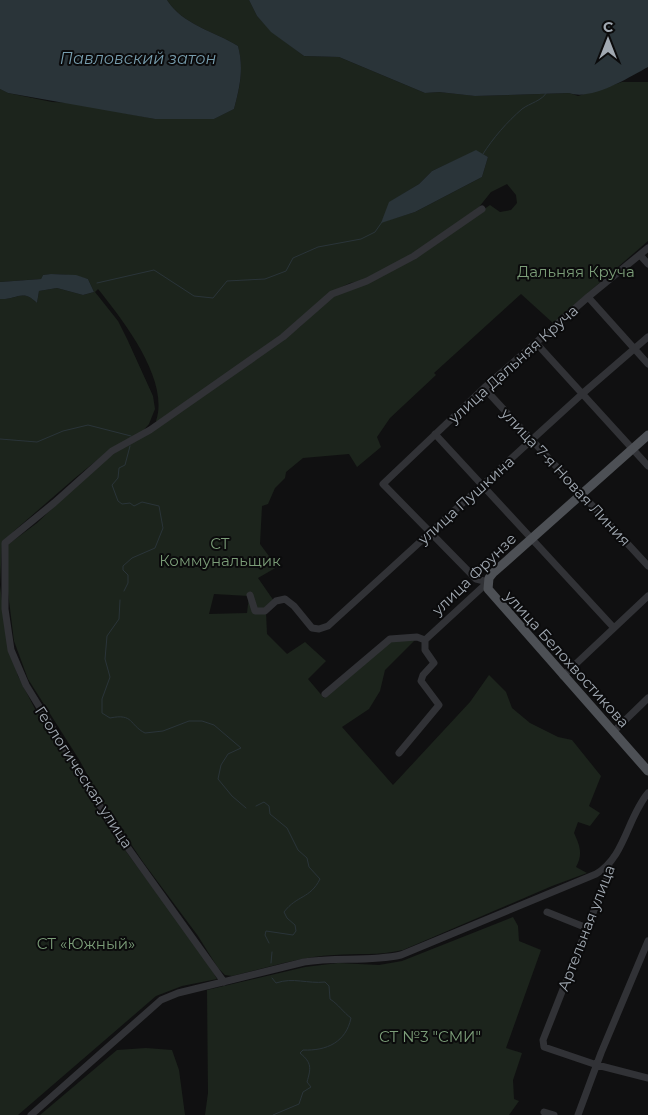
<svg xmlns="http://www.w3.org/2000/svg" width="648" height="1115" font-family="Montserrat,sans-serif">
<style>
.green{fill:#1c241c;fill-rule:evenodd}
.water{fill:#2a3439}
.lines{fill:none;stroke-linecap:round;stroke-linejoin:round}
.stream{stroke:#2a3439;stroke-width:1}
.minor{stroke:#313236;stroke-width:7}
.major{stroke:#4d5055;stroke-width:9}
.labels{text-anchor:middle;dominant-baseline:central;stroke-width:4;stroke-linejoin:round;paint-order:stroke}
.park-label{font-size:15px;fill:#7b9d78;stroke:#0b0b0c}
.street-label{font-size:15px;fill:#a1a9b2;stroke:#0b0b0c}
.water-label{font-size:16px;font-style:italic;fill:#779dae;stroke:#0b0b0c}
</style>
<rect width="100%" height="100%" fill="#101011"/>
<path class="green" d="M167,0H249L257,16L271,31L304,56L339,57L425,93L439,92L476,96L569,93L578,96L622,82H648V241L553,323L521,294L434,373L436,375L390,418L377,437L381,447L357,467L349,454L303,458L286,472L285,478L275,488L268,504L262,506L260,544L277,567L258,578L276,604L266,612L267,634L287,654L305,642L326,661L308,679L324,698L389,642L417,638L385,670L380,691L369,709L342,727L393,785L470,702L489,675L506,692L512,708L530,723L558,737L572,740L601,776L589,806L600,813L590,826L578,822L574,833C580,846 583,854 576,867L587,873L552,886L403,950C378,956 359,953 334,955C299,957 266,968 232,976L225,975L218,968L198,936L143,862L98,795L80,761L28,679L14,641L4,560L6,546L37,523L88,474L116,452L154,428L242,366L274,346L301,326L330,297L374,280L416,257L490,205L500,212L511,210L517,203L516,195L507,184L491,192L479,207L441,237L369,279L350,283L333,291L286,333L158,422L156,421C170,380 123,320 98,289L95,292L118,321L128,341L153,396L155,409L149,424L142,432L112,448L75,478L14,531L2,545L0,585L7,639L18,676L35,709L61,747L105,823L207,961L217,979L182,986L156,996L18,1115H0V299C17,300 22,288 37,303L39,291L57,288L83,295L94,292L88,279C74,275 58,273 43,275L41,279L0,282V89L8,93L52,102L74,103L155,119H214L234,109C240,86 244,69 238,46C214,31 183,25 167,0ZM476,151L488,157L482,177L415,212L382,222L390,202L419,184L432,171ZM214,594L249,596L247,613L209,614Z
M513,917L518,926L519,941L541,950L506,1048L522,1053L513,1080L514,1099L519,1101L509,1115H205L208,1093L207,990L305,967L338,963L379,965L402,961Z
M146,1048L172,1050L179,1070L185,1115H40L117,1050Z"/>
<path class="water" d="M0,0H167C183,25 214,31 238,46C244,68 240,86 234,109L214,119H155L8,93L0,89Z
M249,0H648V67C628,78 591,101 569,93L475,96L439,92L425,93L339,57L304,56L271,32L257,16Z
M476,150L488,157L482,177L415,212L381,223L389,202L419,184L432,171Z
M51,274L76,275L88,279L94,292L83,295L57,288L39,291L37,303C22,288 17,300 0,299V282L41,279L43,275Z"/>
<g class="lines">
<path class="stream" d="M483,154C493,138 507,122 522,109C530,103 542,101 547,92
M97,283L154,270L194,296L213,298L227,281L265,279L286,271L293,258L318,247L361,239L375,232L382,222
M0,439L37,442L63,431L88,425L131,436
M124,591L128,583V575L123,570V566L132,558L155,548L163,528L159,506L142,502L134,506L130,503L122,504L118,501L112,485L118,478L119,468L125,465L130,446
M120,600L119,619L107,636L105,659L110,677L102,699V713L110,718C134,713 129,725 145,733L163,731L189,721H202L214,725L241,748L228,754L221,765L218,779L232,796L246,808
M256,806L264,802L269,806L270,814L287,828L298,850L307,858L309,867L320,879C310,899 297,895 284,912L287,918L295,925L296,931L293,935L266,931L265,935L269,943
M271,963L272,952
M272,978L276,983C293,977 308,984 325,982L329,986L330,999C339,1005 343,1012 351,1018C346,1042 327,1051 303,1050L300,1053C312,1063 311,1068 307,1082L311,1087L303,1092L299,1104L273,1115"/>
<path class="minor" d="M640,255L648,264
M588,297L648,364
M537,344L648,466
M484,388L648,566
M435,434L614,628
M488,582L476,579L383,484L484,388L588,297L648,248
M250,595L255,611H265L276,601L285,599L294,606L312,628L319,629L328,626L582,394L648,337
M563,676L648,596
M325,694L390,639L417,637L425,640
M613,732L648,698
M399,753L439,705L421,681L423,675L434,663L425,650V640L488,582
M609,864L606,880L543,1040L544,1047L597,1065L648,1078
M547,912L587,928
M224,982L113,827L26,685L11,650L5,609V543L54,503L112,451L150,430L283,337L332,294L367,281L414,256L482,209
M544,1112L554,1115
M31,1115L161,1000L178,993L304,962C337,957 369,962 401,955L596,874C625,857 627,818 648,793
M578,1115L601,1053L648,941"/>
<path class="major" d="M648,435L493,573L489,578L488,589L648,771"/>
</g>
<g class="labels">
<g class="park-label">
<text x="576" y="271">Дальняя Круча</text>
<text x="220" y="543">СТ<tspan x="220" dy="17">Коммунальщик</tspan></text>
<text x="86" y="943">СТ «Южный»</text>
<text x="430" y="1036">СТ №3 "СМИ"</text>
</g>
<g class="street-label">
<text transform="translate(513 364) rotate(-42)">улица Дальняя Круча</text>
<text transform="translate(566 477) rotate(47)">улица 7-я Новая Линия</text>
<text transform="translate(466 500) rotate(-42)">улица Пушкина</text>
<text transform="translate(474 574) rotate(-44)">улица Фрунзе</text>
<text transform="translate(567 659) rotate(48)">улица Белохвостикова</text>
<text transform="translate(84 777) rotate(57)">Геологическая улица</text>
<text transform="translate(586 928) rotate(-69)">Артельная улица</text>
</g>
<g class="water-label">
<text x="138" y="58">Павловский затон</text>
</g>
</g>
<g transform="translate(608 40)" stroke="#0b0b0c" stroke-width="4" paint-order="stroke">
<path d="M0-4L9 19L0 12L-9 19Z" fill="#a1a9b2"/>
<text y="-8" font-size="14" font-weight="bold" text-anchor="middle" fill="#a1a9b2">С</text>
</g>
</svg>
